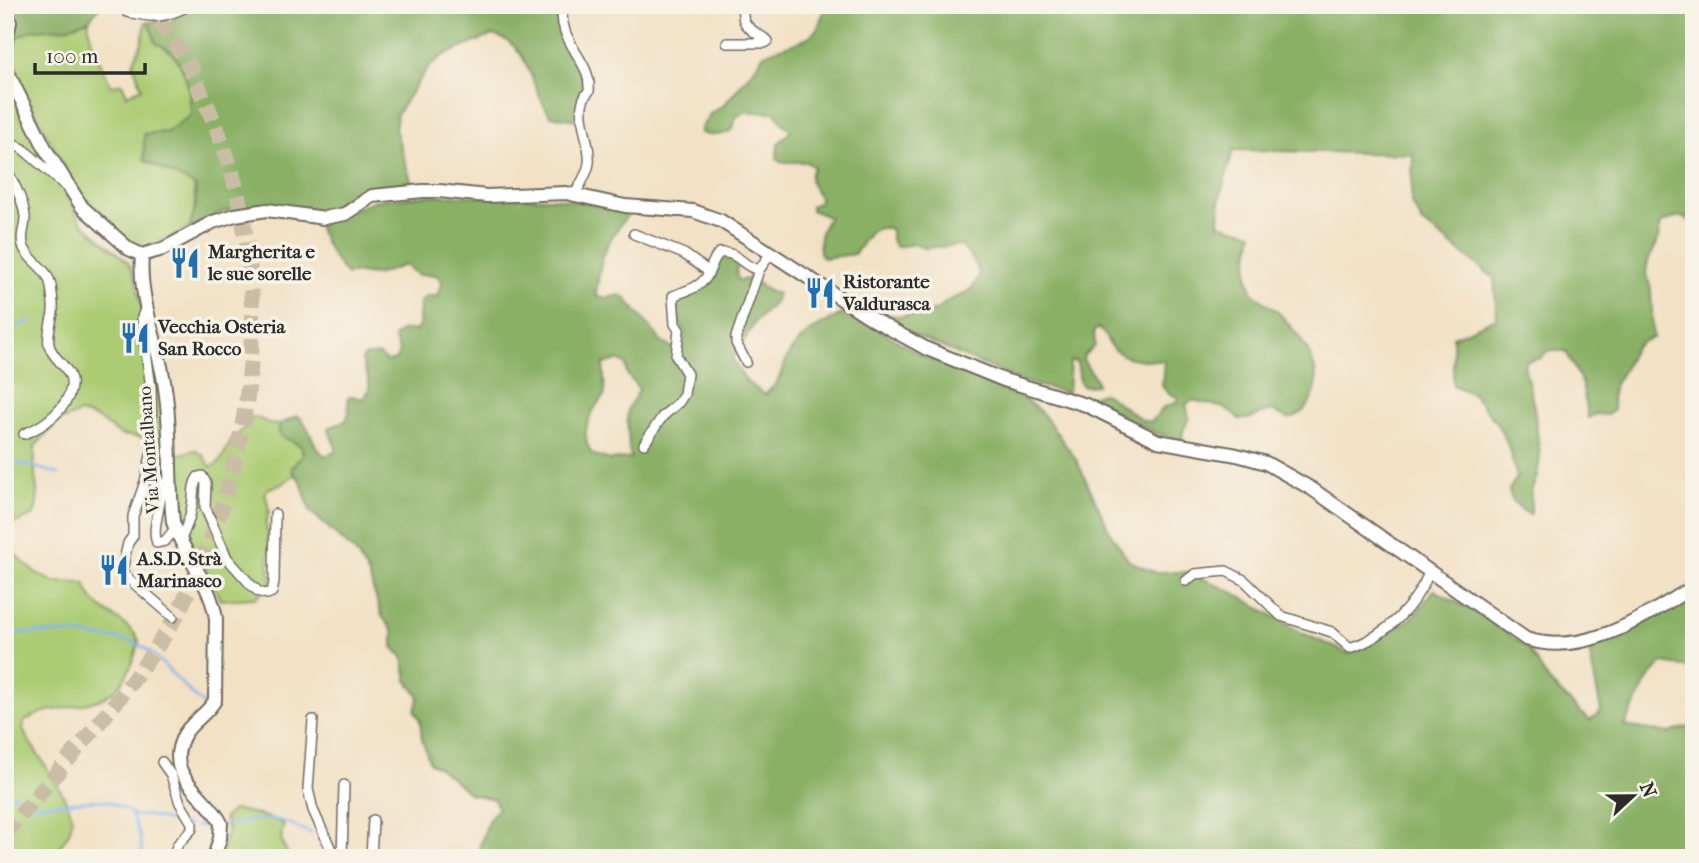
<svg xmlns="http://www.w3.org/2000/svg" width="1699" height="863" font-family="'IM FELL French Canon',serif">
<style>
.green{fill:#accc73;stroke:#6c7c4f;stroke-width:2}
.forest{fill:#89b065;stroke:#5a6e48;stroke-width:2;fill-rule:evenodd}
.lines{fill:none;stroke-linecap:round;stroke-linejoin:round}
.stream{stroke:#84b5f0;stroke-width:2.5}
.highway-tunnel{stroke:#cabda6;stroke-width:16;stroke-dasharray:16 8;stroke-linecap:butt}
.street-casing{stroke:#716b61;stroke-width:12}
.secondary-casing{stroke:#716b61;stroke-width:16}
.street{stroke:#fff;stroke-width:9}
.secondary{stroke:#fff;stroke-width:12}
.labels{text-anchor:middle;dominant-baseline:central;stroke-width:7;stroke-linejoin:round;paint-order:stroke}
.poi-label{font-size:19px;font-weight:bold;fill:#2b2b2b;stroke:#f7f3e8;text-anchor:start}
.street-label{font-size:19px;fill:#2b2b2b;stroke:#f7f3e8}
</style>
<rect width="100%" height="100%" fill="#f7f3e8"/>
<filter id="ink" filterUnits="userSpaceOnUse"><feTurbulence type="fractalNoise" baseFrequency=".0143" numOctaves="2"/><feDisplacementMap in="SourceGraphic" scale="14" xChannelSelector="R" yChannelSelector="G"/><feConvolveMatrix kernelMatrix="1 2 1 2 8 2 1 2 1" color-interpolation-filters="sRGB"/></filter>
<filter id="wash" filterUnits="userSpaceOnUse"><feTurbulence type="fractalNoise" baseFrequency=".00686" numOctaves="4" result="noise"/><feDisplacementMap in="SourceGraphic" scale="28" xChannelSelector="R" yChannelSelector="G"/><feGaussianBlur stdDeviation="1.57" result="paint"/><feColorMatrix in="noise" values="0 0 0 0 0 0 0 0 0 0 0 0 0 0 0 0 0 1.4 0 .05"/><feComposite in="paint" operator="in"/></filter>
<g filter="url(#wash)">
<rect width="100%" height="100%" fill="#f2e1c5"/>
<path class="green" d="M122,5H180L157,20Z
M89,20C87,41 103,67 111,86L122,83L127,95L142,88L133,63L142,43L146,22H149L156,43C184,54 191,87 191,115L167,132C186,168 205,187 189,229L139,251L87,204L71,180L17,78L13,52L16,38L32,30L65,28Z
M5,77L22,116L82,223L128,262L134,274C150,339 165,404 168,471H162L153,465L155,439L121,435L96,418L80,413L58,422L35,446C35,456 34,466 35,476C37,491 40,502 33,516L5,526Z
M256,417L269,424L279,425V434L301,446L303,455L293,466L294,475L282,484L269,488L265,492L269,510L266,524L270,548L268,562L272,581L270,585L262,588L259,596L254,598L220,600L204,565L180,526L177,510V455L195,450L203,455L211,467C222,463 223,454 229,445C235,436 245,428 251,419Z
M5,548L10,550L36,573L54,582L85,583C93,615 127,616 139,641C125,693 112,700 60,709C46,711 36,713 24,722L23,729L27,738C40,758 62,788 70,810C76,828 63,847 48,855C37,861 16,859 5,853Z
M232,810C244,810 274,818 284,825C278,839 283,846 291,858H219L228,830L224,818Z"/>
<path class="forest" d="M9,5H101L89,20L65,28L32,30L16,38L15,18Z
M197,5H557L559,36L582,78L583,88L579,99V120L551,116C529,89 532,44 493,35L444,55L429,66L397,114L395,129L413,187L373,191L359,197L344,209L317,214L275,206H251L223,212L189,229L196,206V186L144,160V134L167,132L191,115C191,87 184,54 156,43L149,22H169Z
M828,5H1694V222L1679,216L1661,223L1657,243L1648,261L1646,271L1651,290L1653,338C1632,343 1633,351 1624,369C1615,385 1608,389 1614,410L1607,415L1596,414L1588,418L1582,383L1566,351H1547L1541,358L1527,361L1524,365L1534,407L1540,457L1537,477L1531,490V514C1520,511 1510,501 1509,490L1517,477L1507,442L1496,422L1473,394L1453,385V337L1497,318L1494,278L1423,223L1411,203L1413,154L1233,150L1220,198L1219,224L1253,233C1250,251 1243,276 1253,292C1259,301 1272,306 1279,313C1297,333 1325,365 1314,394C1309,407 1302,415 1289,419L1271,410L1249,419H1239C1227,405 1211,406 1194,400L1186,404L1189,418L1183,431L1182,440L1156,433L1088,398L1102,393L1107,395L1142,420L1151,422L1164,407L1178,402V397L1169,394L1162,386L1164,361C1147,360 1122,361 1111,346C1106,339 1105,332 1098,328L1094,331L1095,346L1084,355L1083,360L1096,380L1097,385L1083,386L1080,382L1077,362L1070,361L1068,393L1024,382L916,336L871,313C893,317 913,318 936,310C941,309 943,303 948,301C966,292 972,294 979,274L974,261L961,245L924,248L915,244L896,247L891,239V229C869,222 865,243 854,254L825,258L821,256C817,240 820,231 829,217L811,210V206L820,201C816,185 804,183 814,167L806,162H780L777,158L778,144L791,131L781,121L775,112H745L736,117C735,120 734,127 732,129C726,136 709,136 701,133V128L711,113L724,105L758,64L763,55C777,46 797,46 811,35C822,27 820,14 828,5Z
M433,195L550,198L578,201L630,212C604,245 600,255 596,296L606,298L620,295L625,298L656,334L661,342L681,352L685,333L679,323L677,299C692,295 707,288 714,273C717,267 717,263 721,258C729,256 735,260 739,265L736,270L738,281L751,278L768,291L778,294L774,303L756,321L732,360L747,382L765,395C784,377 777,378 787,358C798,334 826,322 848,311L921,355L1026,400L1043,414L1077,461L1110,532L1129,561L1154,572H1188L1234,593L1302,633L1350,654L1411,619L1434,590L1479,614L1527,647L1550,683L1590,721L1601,711L1588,646L1637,627L1693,594L1694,668L1662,663L1648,679L1624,726L1669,733L1694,725V858H476L489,819L498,808L494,799L470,794L440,768L430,763L422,739L420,720L415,711L419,697L407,680L403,657L393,647V631L382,616L368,573L355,552L310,511L301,482L292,470L293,466L303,455C304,439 286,443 279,434V425L297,416C312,424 310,447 326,456L335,452L336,448L328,428L346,421L349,412L348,398L353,396L362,399C377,388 365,374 362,360L365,356L380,355L387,362L396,360L399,351L394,337L401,331L416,330L419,326L420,302L427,296H437L442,283L437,275H418L405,265L376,275L354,273L347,275C333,261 324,242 317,223L376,200ZM618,360L626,365L627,374L639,389C637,397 629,403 628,410C626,417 629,451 631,458L610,460L592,454C578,433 590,412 605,394L603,364Z"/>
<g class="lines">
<path class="stream" d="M5,338C11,328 21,324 32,321
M5,459L59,474
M5,632C38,634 63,631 96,637C112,639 129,638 143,647C167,664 183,688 205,706
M5,791L37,805L98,800L110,802L137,816L146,815L189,826
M131,814L140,837L143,858
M224,825C244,822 265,815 285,822C294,825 302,830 311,833
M196,826H217"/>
</g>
</g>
<g filter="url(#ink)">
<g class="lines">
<path class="highway-tunnel" d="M5,834C63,763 128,697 175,618C184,603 190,586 197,570C264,423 274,248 204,99C197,85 192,70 184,56C173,38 158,22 146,5"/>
<defs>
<path id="street" d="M563,5C556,43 592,59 589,91C571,109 592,140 589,163C588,173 580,185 575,194
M127,12C154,18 164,19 189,5
M727,43H765L768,41C754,31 738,26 744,5
M5,139L23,149L68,188
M5,167C13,182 23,199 25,216C26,227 19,236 24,248C31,263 48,268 51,286C52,295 54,305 53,313C51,324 47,334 49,345C53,361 74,369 71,386C69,408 43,427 24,434
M634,234L684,254L708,271
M146,307L142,317L143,330L151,388L152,451L145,482L133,516V536L128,543L122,570L123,574L173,617
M746,362L736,343V337L759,270
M644,444L662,417L679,402L684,394L687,374L676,356L679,330L675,324L673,296C684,291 697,289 705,279C711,272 711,261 719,253C738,250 743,268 759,270L771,253
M148,470L156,473C170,493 149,524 157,543L165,541L175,529
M180,541C186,529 190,519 192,506C194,496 192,485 198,477L202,476L206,483L205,507L227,558L251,585L259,592L267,594L272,592L274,582L275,514
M1186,581L1195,574L1226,571L1244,580L1281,616L1332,632L1350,648C1387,636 1415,606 1430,571
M313,720L308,789L313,810L335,858
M162,762L171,775L180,803L192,823V829L178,844L172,858
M342,858L344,785
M371,858L373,820"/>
<path id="secondary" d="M5,9L10,22L5,45
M5,67L46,150L82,207L129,249L142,255L163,249L213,222L235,215L267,210L324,218L345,214L372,196L423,191H439L487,196L566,193L625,206L693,211L721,221L874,320L927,349L1004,380L1086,405L1158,441L1237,455L1266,463L1312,489L1526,639C1587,658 1643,616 1694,587
M142,255C138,300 159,344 165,388C172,432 168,477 173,522C184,556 211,583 216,619L215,700C207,715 190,722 183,737C163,778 208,795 221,823L220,838L214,858"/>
</defs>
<use href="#street" class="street-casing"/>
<use href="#secondary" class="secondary-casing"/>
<use href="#street" class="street"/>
<use href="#secondary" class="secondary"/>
</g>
</g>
<defs>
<symbol id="restaurant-bare" viewBox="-9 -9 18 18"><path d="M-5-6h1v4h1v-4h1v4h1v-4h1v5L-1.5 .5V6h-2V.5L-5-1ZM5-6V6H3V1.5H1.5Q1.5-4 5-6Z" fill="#1f6fb2" stroke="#f7f3e8" stroke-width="2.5" paint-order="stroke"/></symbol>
</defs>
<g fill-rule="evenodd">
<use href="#restaurant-bare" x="163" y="241" width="44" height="44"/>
<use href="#restaurant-bare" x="798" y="271" width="44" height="44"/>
<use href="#restaurant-bare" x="113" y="316" width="44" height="44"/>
<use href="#restaurant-bare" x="92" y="548" width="44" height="44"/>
</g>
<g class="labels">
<g class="poi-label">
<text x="208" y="252">Margherita e<tspan x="208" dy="22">le sue sorelle</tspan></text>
<text x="843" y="282">Ristorante<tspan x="843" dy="22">Valdurasca</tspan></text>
<text x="158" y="327">Vecchia Osteria<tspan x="158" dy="22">San Rocco</tspan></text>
<text x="137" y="559">A.S.D. Strà<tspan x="137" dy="22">Marinasco</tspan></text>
</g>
<g class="street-label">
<text transform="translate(149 450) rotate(-94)">Via Montalbano</text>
</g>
</g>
<rect width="1699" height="863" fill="none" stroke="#f7f3e8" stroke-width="28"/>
<g transform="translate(1633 796) rotate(68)" stroke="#f7f3e8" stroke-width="5" paint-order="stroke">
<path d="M0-5L12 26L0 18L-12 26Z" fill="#2b2b2b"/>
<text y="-10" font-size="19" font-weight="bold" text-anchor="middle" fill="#2b2b2b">N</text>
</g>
<path d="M35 63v10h110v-10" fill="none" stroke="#2b2b2b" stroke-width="3.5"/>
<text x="46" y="63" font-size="21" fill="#2b2b2b" stroke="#f7f3e8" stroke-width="5" paint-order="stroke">100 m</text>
</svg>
